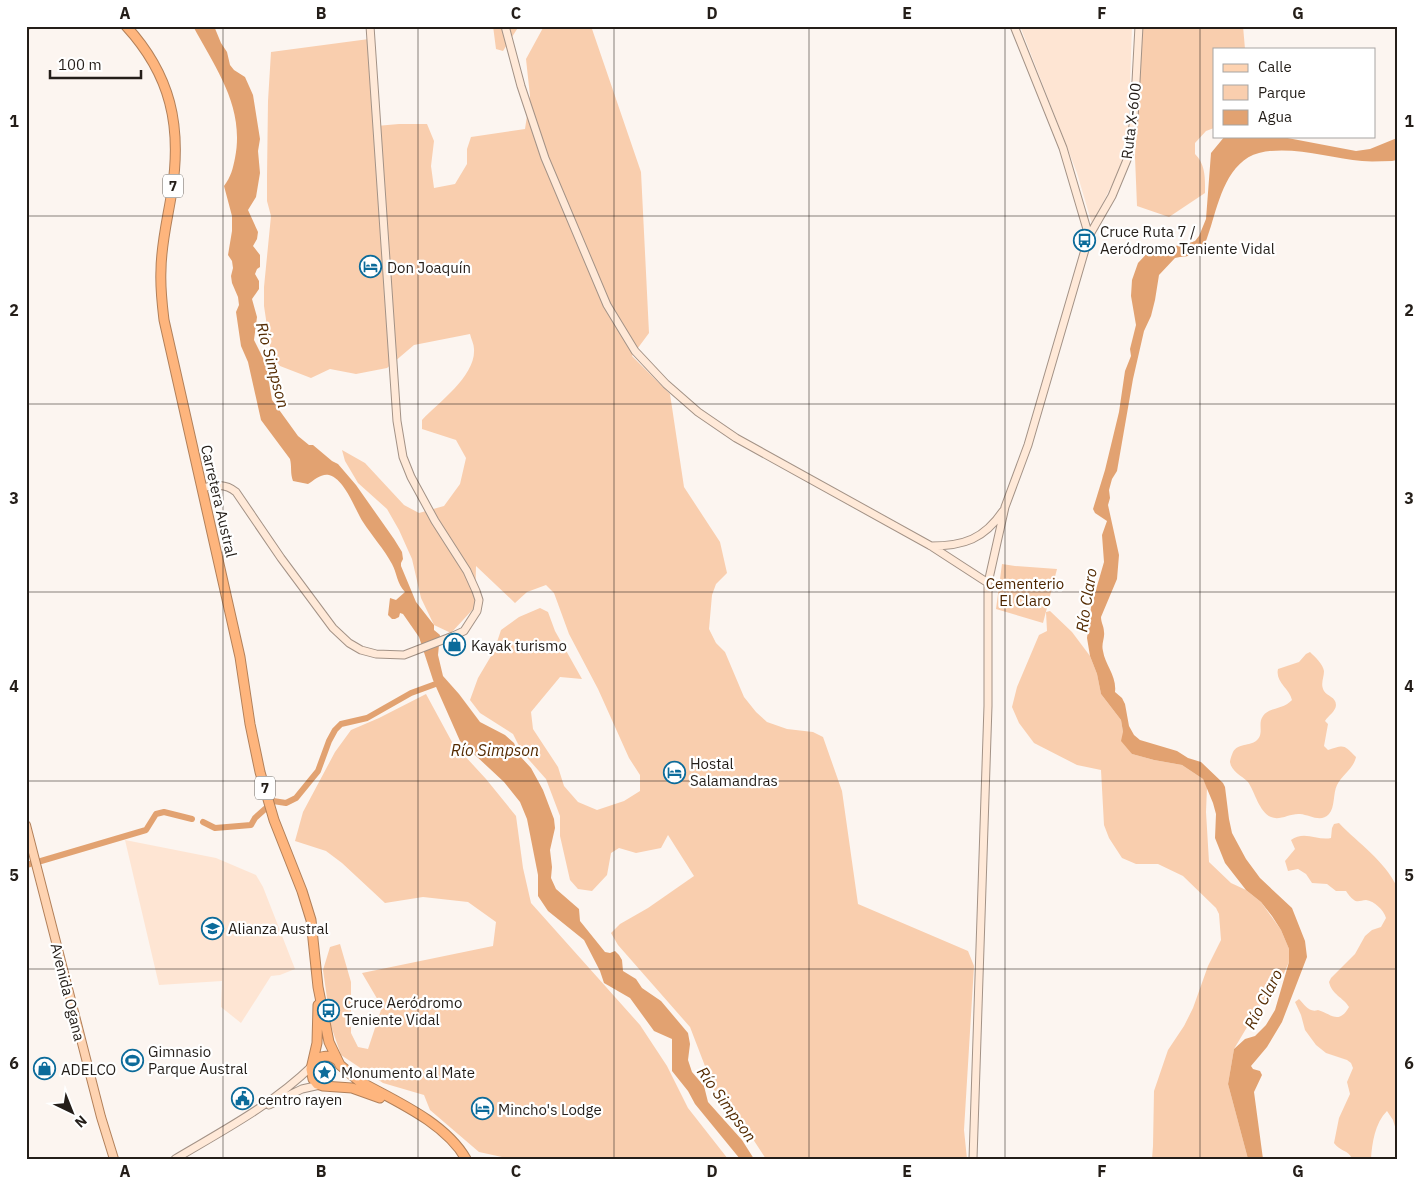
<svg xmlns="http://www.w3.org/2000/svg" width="1423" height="1185" font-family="'IBM Plex Sans',sans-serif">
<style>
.built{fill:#fee5d3}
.green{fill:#f9ceae}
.water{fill:#e2a271}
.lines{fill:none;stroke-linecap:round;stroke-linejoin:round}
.stream{stroke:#e2a271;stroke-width:2}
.canal{stroke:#e2a271;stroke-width:6}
.secondary-casing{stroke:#a39286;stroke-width:9}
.primary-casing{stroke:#b2805a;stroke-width:10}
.highway-casing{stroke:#b2805a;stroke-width:11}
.secondary{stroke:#ffe9d8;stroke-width:7}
.primary{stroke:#fed3b1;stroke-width:8}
.highway{stroke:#feb57d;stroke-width:9}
.grid{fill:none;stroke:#241e19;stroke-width:1;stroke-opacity:0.55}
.labels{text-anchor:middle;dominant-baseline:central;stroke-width:4.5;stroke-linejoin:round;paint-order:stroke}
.shield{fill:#fff;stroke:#66625e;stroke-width:1}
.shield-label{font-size:14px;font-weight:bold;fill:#241e19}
.street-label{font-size:15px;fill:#241e19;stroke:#fff}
.poi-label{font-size:15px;fill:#241e19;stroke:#fff;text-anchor:start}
.park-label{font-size:15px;fill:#4d2500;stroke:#fff}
.water-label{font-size:16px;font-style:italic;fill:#542b02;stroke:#fff}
.neatline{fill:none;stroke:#241e19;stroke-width:2}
.grid-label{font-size:16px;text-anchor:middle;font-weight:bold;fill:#241e19}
</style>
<rect width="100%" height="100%" fill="#fcf5f0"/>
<path class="built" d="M1020,26H1132L1128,144L1120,169L1092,224L1077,173Z
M125,840L216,858L256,875L263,887L295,969L280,975L271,976L241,1023L221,1007L222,981L159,985Z"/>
<path class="green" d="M493,26H519L503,51L496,49Z
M544,26H591L641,172L649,333L632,356L670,394L684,487L720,542L727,573L716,584L712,595L709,629L716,643L725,652L744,697L756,712L767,722L787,729L813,732L823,737L842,791L858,904L968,951L974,966L964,1130L967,1159H766L747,1130L718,1100L690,1027L618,945L611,933L620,924L648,908L694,876L668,835L661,848L636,853L619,848L611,853L607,875L592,891L578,889L570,880L560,836V816L546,779L522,752L513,734L480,713L470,700L478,678L494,651L501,630L519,617L540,608L548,612L555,631L582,679L560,677L531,712L533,729L558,767L564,786L578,802L597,810L624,801L640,791V775L629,758L598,689L569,634L554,593L546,585L527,592L515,603L476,566L475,607L451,633L434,625L421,598L412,559L399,530L387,509L358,483L345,461L342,450L365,463L404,505L419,513L444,506L460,484L466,458L456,440L422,429V420C439,402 476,376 474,349C474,344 471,339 470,334L414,345L387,368L356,374L330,369L311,378L280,366L271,353L264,306V287L271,216L267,201V176L268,101L271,52L369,39L376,126L399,124H427L434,141L431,166L434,188L455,184L467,164V149L471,137L525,129L530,96L526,59Z
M1141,26H1243L1245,49H1214V128L1206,131L1195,143V154C1206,165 1205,179 1205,193L1169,217L1137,206L1135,157Z
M1002,564L1015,566L1057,569L1043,623L996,609Z
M1050,611L1072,632L1090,656L1097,674L1101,694L1121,720L1123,732L1132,754L1154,760L1182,765L1203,779L1207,787L1206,812L1209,862L1231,883L1246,890L1261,902L1281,930L1289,949V962L1284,973L1259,1007L1234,1049L1228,1084L1248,1159H1152L1153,1146L1154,1091L1168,1050L1184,1026L1193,1008L1208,966L1221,940L1219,914L1216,908L1183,876L1158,864H1136L1122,858L1109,838L1104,825L1101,770L1077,765L1034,743L1019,723L1012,707L1017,687L1039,635L1047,631L1046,612Z
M1310,652C1315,657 1323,664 1324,671C1324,678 1320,684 1324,691C1327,696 1336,697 1336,705C1336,711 1328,716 1325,721L1328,724L1324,746L1328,750C1345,744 1344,745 1356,757C1354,768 1342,775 1337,785C1333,793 1335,808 1329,814C1321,823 1310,815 1300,814C1290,813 1280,821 1271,817C1259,812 1255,792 1248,782C1242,776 1231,771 1230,762C1230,760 1232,754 1233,752C1238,743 1250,746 1256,741C1265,734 1257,724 1263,716C1269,707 1283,710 1292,700C1289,688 1275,682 1278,669L1299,662L1306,654Z
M426,694L452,742L486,779L516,816L523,868L531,903L640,1025L667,1066L688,1108L728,1159H511L479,1152L430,1110L424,1095L383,1083L341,1055L331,1026L323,970L330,947L340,944L351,982V1033L358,1047L368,1049L382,1007L362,973L493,946L496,922L468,902L423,897L385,903L342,863L326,851L295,841L303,812L335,752L351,730L379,718Z
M1339,823C1359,844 1384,860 1397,887V1133L1393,1120L1387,1111C1375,1123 1372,1143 1371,1159H1352C1349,1150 1339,1151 1334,1143L1339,1118L1350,1094L1347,1082L1353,1068L1351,1063L1347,1060L1326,1053L1316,1045L1305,1030L1301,1015L1295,1002L1299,999C1305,1005 1309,1013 1318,1010C1331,1014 1339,1025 1349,1007C1343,997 1332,995 1329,982L1331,978L1355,954L1365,936L1372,930L1381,927L1386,918C1384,910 1374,901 1366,900C1361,900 1358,903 1354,900C1351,898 1348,894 1346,891H1336L1327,884L1312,883L1306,874L1298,869L1288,871L1285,861L1295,849L1291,840C1304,830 1318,841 1331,838L1332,828L1334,824Z
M316 1071a10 10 0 1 1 20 0a10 10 0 1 1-20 0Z"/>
<path class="water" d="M193,26H214L221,43L227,52L230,65L234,70L245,77L253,95L260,139L258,151L260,173L256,197L248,210L258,232L257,239L253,246L260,255V267L257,269L255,274L259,281V289L252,299L257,317L254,340L266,364L272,400L298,436L309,445H313L332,461L338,464L356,485L394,539L402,552L403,559L401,563V566L416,602L434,625V630L440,635L438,655L443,676L459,694L480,722L505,735L514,743L519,755L531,768L543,790L554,819L555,828L550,850L552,867L551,878L556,889L579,909L580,921L605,952L610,953L615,951L619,955L622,960L623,971L636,979L642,988L661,1001L688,1033L690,1044L688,1060L692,1072L704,1086L708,1102L742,1140L754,1159H740L695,1104L688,1091L672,1071V1039L654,1031L630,998L604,983L600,971L584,940L548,911L538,896V875L527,819L520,802L504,782L460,741L433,680L419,637L403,614L400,613L399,617L395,619H392L388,615L390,598L396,600L405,592C397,584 397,573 392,564C384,549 372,536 363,522C355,510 345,479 329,475C322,473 314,480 308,484L293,481C290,473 292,467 290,459L261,420L248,362L241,346L236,312L239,305L238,297L232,283L231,276L233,268L232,261L228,255L232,231V216L224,186C231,177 233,168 235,158C245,107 216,69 193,26Z
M1225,136H1277L1356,151L1370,149L1397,138V160L1392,161C1382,161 1372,162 1362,161C1331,158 1290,145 1259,153C1228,161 1219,200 1211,226C1208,234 1206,245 1200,251C1194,257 1183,256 1175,258L1159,275L1155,300L1151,316L1144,331L1133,379L1117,471L1112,479L1109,490L1110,498L1108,505L1119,555L1117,579L1101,617C1101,623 1104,626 1104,632C1105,638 1101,644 1103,651C1105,665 1117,676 1115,692L1122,698L1125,704L1129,726L1134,735L1140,740L1177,751L1188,758L1201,762L1223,783L1225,787L1229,819L1232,833L1246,859L1260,878L1292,908L1305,941L1307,957L1282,1022L1267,1047L1251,1066L1253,1069L1260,1071L1262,1075L1254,1092L1263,1159H1248L1228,1084L1234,1049L1245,1039L1255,1036L1266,1025L1275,1010L1289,962V949L1281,930L1272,916L1261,902L1246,890L1225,863L1215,838L1216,814L1213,803L1203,779L1182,765L1154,760L1132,754L1121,741L1123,732L1121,720L1101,694L1097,674L1090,656L1087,638L1091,607L1104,562L1102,535L1107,521L1095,513L1093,509L1105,470L1119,412L1125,371L1131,356L1130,349L1136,325L1131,296L1132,280L1138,263L1152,248L1161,246L1164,247L1184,245L1195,241L1199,236L1206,219L1211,153Z"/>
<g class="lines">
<path class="stream" d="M26,30L34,26"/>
<path class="canal" d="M273,801L286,803L296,798L318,771L329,741L335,730L341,724L367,718L411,693L441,682
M203,822L215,828L251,825L255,818L265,809
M41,861L146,830L156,814L164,812L192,819
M26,865L30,864"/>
<defs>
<path id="secondary" d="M505,26L521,86L545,158L607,305L635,351L666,384L698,412L736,438L931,546L988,583
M1014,26L1063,148L1089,236
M202,488C215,485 225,483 236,492L281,558L333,628L349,643L361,650L376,654L404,655L453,636L464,631L477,611L479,600L476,591L467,571L435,521L411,477L403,457L397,421L370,26
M931,546C964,546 984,539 1003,511
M269,1105L302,1089L320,1085
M175,1159C222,1131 272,1105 312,1066
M973,1159L988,706V583L1005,507L1028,445L1089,236L1112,196L1129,155L1134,118L1139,26"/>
<path id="primary" d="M26,825L101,1117L114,1159"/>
<path id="highway" d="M126,26C171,75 182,126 172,191C168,217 161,244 161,270C160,287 162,303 164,320L240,657L250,724L260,772L274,820L302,891L311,920L318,987L329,1042L340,1065L359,1081C395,1101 445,1122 466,1159
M318,1005L317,1043L311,1069L313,1079L317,1084L323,1086L352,1088L380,1098
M314,1062C321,1055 330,1054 338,1061"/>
</defs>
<use href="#secondary" class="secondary-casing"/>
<use href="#primary" class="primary-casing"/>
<use href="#highway" class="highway-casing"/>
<use href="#secondary" class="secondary"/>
<use href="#primary" class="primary"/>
<use href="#highway" class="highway"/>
</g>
<path class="grid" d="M223,26V1159M418,26V1159M614,26V1159M809,26V1159M1005,26V1159M1200,26V1159M26,216H1397M26,404H1397M26,592H1397M26,781H1397M26,969H1397"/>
<defs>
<symbol id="bus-ring" viewBox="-11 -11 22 22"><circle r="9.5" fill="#fff" stroke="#0c6b9a" stroke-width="1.5"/><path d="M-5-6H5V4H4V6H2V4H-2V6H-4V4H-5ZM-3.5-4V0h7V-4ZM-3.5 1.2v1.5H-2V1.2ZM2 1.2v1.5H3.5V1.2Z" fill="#0c6b9a"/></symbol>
<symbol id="hotel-ring" viewBox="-11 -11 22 22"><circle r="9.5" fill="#fff" stroke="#0c6b9a" stroke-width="1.5"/><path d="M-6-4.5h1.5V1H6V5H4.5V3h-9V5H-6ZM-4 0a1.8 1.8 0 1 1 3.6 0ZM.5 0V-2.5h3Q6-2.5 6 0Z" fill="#0c6b9a"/></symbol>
<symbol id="shop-ring" viewBox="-11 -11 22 22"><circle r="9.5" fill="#fff" stroke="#0c6b9a" stroke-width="1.5"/><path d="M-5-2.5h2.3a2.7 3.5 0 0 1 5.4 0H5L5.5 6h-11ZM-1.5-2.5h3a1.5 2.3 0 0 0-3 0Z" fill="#0c6b9a"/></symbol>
<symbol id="school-ring" viewBox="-11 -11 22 22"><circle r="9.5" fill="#fff" stroke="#0c6b9a" stroke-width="1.5"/><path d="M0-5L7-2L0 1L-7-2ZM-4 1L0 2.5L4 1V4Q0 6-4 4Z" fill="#0c6b9a"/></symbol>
<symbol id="stadium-ring" viewBox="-11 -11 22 22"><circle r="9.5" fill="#fff" stroke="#0c6b9a" stroke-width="1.5"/><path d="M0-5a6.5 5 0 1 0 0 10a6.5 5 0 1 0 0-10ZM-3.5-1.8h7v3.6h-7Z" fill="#0c6b9a"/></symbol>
<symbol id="sight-ring" viewBox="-11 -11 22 22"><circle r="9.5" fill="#fff" stroke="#0c6b9a" stroke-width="1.5"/><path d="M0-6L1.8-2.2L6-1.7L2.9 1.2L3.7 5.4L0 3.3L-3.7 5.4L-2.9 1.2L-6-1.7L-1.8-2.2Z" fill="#0c6b9a"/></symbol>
<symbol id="civic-ring" viewBox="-11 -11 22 22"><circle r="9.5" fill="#fff" stroke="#0c6b9a" stroke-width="1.5"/><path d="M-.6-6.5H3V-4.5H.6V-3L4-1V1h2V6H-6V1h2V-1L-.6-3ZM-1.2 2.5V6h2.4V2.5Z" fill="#0c6b9a"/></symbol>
</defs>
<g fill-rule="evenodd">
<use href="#bus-ring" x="1072" y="228" width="25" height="25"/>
<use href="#hotel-ring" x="358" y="254" width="25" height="25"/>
<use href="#shop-ring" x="442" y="632" width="25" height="25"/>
<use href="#hotel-ring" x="662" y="760" width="25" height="25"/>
<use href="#school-ring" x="200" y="916" width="25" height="25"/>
<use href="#bus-ring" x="316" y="998" width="25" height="25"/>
<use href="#stadium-ring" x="120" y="1048" width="25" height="25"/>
<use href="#shop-ring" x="32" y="1056" width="25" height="25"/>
<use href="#sight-ring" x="312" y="1060" width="25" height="25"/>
<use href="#civic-ring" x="230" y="1086" width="25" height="25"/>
<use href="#hotel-ring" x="470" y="1096" width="25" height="25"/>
</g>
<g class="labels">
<g class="shield">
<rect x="163" y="174.5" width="20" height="23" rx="4"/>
<rect x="255" y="776.5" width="20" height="23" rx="4"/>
</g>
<g class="shield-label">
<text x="173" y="186">7</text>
<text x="265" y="788">7</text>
</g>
<g class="street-label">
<text transform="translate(1131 121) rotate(-83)">Ruta X-600</text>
<text transform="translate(219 501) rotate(77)">Carretera Austral</text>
<text transform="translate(68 992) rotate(76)">Avenida Ogana</text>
</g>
<g class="poi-label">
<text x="1100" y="231">Cruce Ruta 7 /<tspan x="1100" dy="17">Aeródromo Teniente Vidal</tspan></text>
<text x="387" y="267">Don Joaquín</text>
<text x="471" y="645">Kayak turismo</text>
<text x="690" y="763">Hostal<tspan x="690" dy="17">Salamandras</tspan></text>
<text x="228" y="928">Alianza Austral</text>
<text x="344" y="1002">Cruce Aeródromo<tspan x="344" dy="17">Teniente Vidal</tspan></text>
<text x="148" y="1051">Gimnasio<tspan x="148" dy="17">Parque Austral</tspan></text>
<text x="61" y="1069">ADELCO</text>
<text x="341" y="1072">Monumento al Mate</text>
<text x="258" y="1099">centro rayen</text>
<text x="498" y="1109">Mincho's Lodge</text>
</g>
<g class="park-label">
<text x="1025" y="583">Cementerio<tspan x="1025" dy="17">El Claro</tspan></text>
</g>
<g class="water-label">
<text transform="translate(273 365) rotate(75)">Río Simpson</text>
<text transform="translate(1086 600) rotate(-81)">Río Claro</text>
<text x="495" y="750">Río Simpson</text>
<text transform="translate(1263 999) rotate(-63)">Río Claro</text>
<text transform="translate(727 1104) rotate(54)">Río Simpson</text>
</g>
</g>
<rect width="1423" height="1185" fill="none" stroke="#ffffff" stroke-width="55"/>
<rect x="1213" y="48" width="162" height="90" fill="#ffffff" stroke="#a7a5a3"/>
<rect x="1223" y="64" width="25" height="8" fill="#fed3b1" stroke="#a7a5a3"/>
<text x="1258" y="72" font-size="15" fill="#241e19">Calle</text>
<rect x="1223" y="85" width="25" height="15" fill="#f9ceae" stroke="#a7a5a3"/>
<text x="1258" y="98" font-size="15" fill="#241e19">Parque</text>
<rect x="1223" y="110" width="25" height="15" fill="#e2a271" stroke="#a7a5a3"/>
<text x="1258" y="122" font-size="15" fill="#241e19">Agua</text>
<g transform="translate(72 1112) rotate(137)" stroke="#ffffff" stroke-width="4" paint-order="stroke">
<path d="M0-4L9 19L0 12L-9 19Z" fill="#241e19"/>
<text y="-8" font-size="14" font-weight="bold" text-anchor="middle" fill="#241e19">N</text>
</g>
<path d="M50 70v8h91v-8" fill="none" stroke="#241e19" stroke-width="2.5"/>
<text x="58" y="70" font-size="15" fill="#241e19" stroke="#ffffff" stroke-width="4" paint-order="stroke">100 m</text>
<rect x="28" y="28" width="1368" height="1130" class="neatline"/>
<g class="grid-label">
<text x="125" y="19">A</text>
<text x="321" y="19">B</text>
<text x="516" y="19">C</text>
<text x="712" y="19">D</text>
<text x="907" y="19">E</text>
<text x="1102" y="19">F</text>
<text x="1298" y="19">G</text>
<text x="14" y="127">1</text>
<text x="1409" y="127">1</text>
<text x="14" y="316">2</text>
<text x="1409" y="316">2</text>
<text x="14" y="504">3</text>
<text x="1409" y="504">3</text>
<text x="14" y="692">4</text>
<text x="1409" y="692">4</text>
<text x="14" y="881">5</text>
<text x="1409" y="881">5</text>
<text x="14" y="1069">6</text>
<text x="1409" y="1069">6</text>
<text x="125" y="1177">A</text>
<text x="321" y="1177">B</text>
<text x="516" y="1177">C</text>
<text x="712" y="1177">D</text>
<text x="907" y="1177">E</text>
<text x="1102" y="1177">F</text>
<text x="1298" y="1177">G</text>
</g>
</svg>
